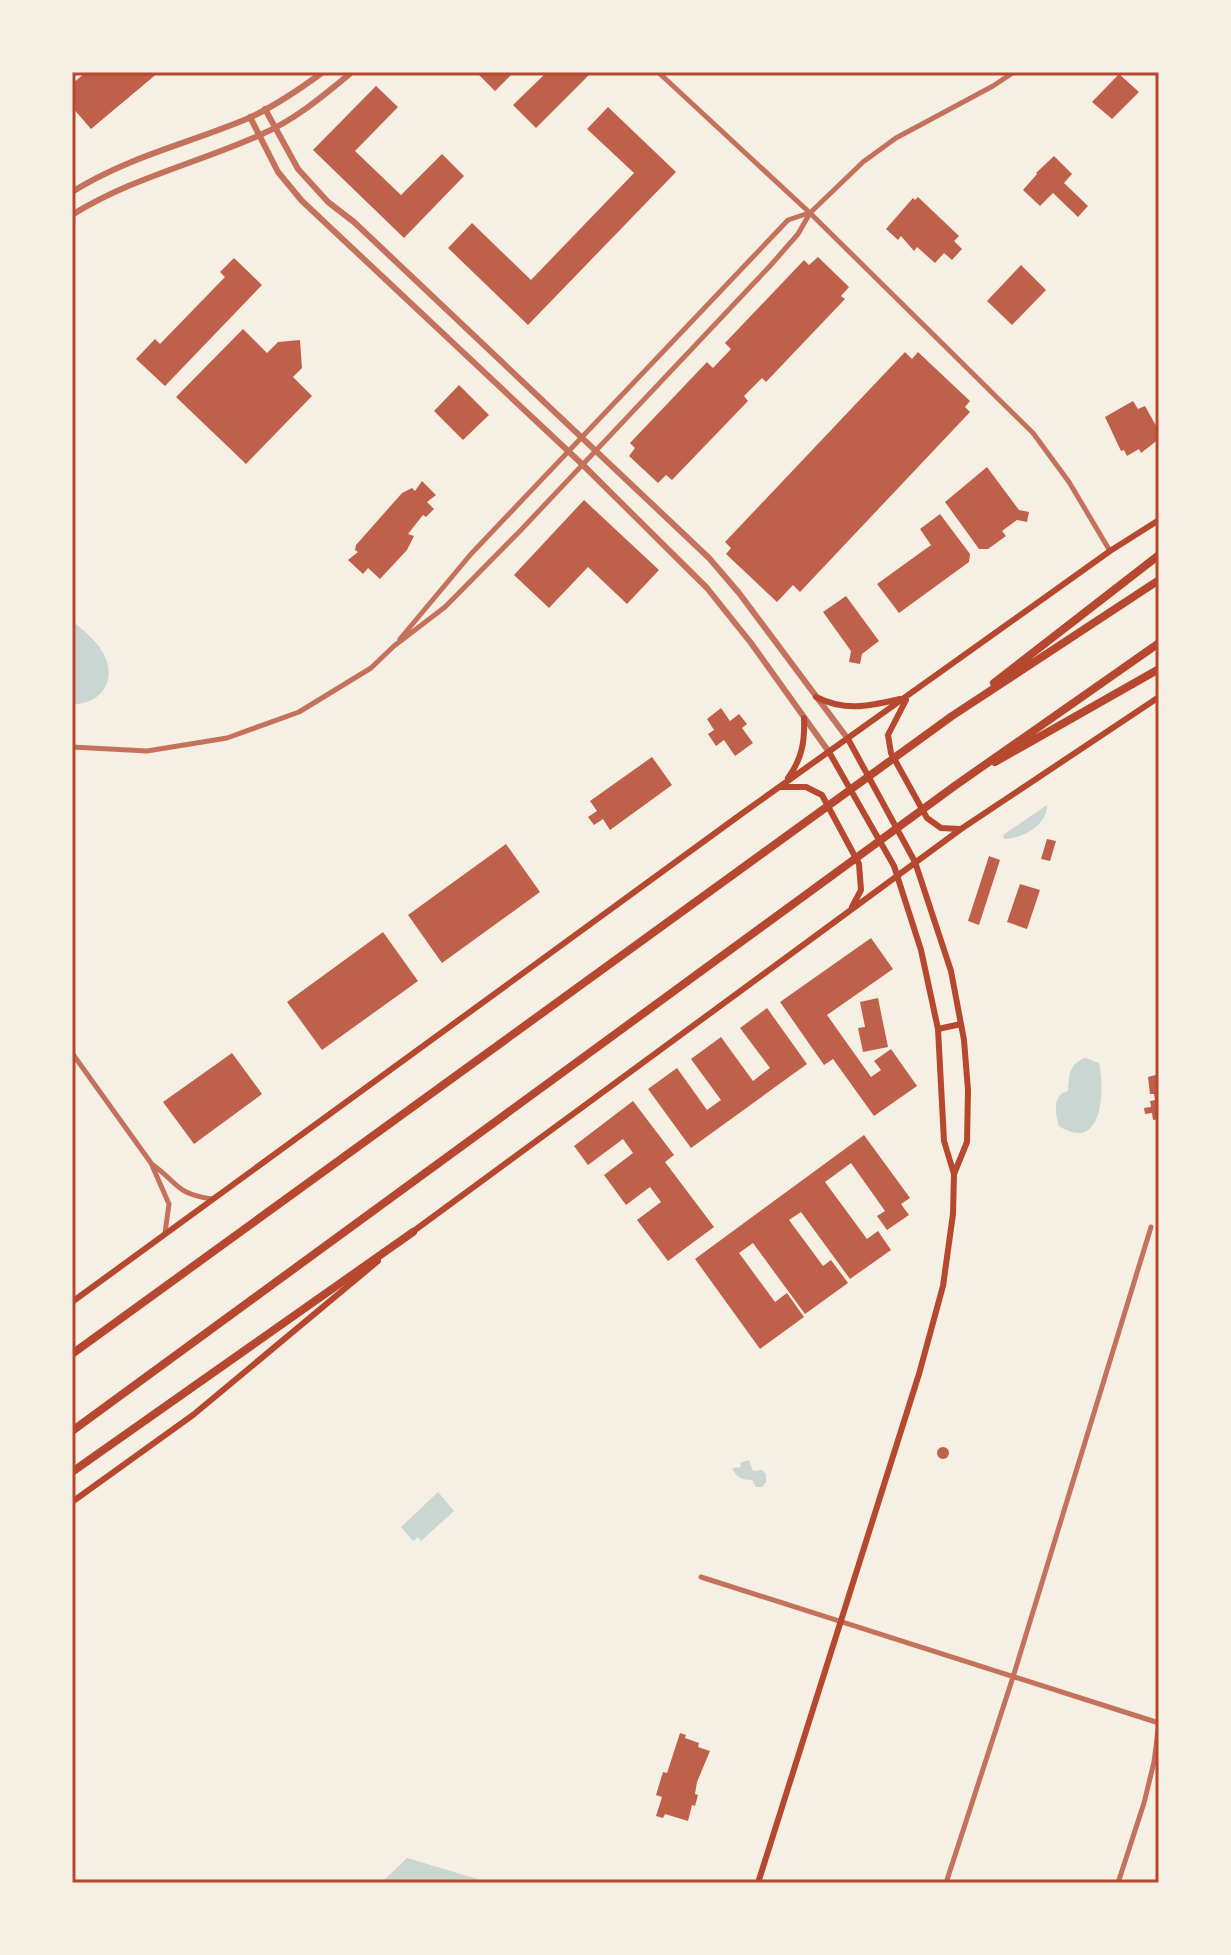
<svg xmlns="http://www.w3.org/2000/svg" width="1231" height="1955" font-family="Arial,sans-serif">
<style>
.water{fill:#c9d6d2}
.building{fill:#bf614a}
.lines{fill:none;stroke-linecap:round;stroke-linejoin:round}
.minor{stroke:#c5725c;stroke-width:5}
.tertiary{stroke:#c5725c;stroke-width:6}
.secondary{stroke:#b5482f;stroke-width:6}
.motorway{stroke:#b5482f;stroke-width:8}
.neatline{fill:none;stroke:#b5482f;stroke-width:3}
</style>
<rect width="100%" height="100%" fill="#f6efe4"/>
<path class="water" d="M72,621C82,629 97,641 103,653C118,678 102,705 72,704Z
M1047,805C1047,826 1023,838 1004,839L1003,835Z
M1085,1058L1099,1063C1105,1090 1103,1154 1059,1126C1055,1114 1052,1094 1068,1091C1069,1075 1069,1064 1085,1058Z
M749,1460L753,1471L762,1470L766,1474V1482L762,1487H756L752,1480C742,1480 736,1477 732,1468L741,1467L740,1463Z
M438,1492L454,1511L421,1541L418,1537L413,1541L401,1527Z
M407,1858L491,1883H381Z"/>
<path class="building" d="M86,72H159L91,129L72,107V84Z
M476,72H514L495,91Z
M547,72H592L536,128L513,105Z
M1119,74L1139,92L1112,119L1092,102Z
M376,86L398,107L355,151L401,195L442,154L464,176L404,238L313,150Z
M608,107L676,172L528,325L448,248L472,223L531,280L634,173L587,129Z
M1054,156L1072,174L1064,183L1088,206L1078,217L1053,193L1040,206L1023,190L1037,174L1036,173Z
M918,197L959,236L954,241L962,249L952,260L944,253L935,263L917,247L914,251L901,236L898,240L886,229L913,198L915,200Z
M818,257L849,287L841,296L845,299L766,382L762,378L744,396L748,401L672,480L666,475L658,483L629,456L635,448L630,443L707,362L713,368L731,349L725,343L804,260L809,265Z
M234,258L262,285L165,386L136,359L155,339L160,344L225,277L220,272Z
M1021,265L1046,290L1012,325L987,301Z
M243,329L267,353L278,342L300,340L302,368L293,377L312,396L246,464L176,397Z
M905,352L912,359L918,352L970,401L965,407L970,412L800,592L793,585L777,602L726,554L731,548L725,542Z
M459,385L489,415L463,440L434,411Z
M1133,401L1138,409L1145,406L1159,431V439L1141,453L1139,449L1127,456L1124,450L1121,451L1105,417Z
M987,467L1019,510L1029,512L1027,522L1017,520L1002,531L1006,536L988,549H979L945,502Z
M422,481L436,495L427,502L434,509L426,517L423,515L408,534L414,536L407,550L380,579L368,568L363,574L348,560L358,552L355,550L356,545L402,493L412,488L415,491Z
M584,500L659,570L627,604L588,567L549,608L514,575Z
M940,514L970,554L969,562L899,613L877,584L931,545L920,529Z
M846,596L879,641L862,654L860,664L849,662L851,651L823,612Z
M721,708L730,721L739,714L747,724L742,728L753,743L735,756L724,740L716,746L708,734L714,730L707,719Z
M652,757L672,785L610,830L603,819L594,825L588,817L597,811L590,801Z
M1047,839L1056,841L1050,861L1041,859Z
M506,844L540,892L442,963L408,915Z
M989,856L1000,860L979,925L968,921Z
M1020,884L1040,890L1027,929L1007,922Z
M383,932L418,981L322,1050L287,1002Z
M871,938L893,969L827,1015L871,1077L881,1070L874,1061L891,1049L917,1086L874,1116L833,1059L824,1065L780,1002Z
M878,998L888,1047L863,1052L858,1028L865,1027L860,1002Z
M767,1008L807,1064L691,1148L648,1089L677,1068L707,1110L721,1100L691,1059L721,1037L753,1081L770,1068L740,1028Z
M232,1053L262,1094L194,1144L163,1102Z
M1159,1074V1119L1153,1120L1152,1113L1145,1114L1144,1108L1151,1107L1150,1101L1155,1100L1154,1094H1150L1148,1077Z
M633,1101L674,1155L665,1162L714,1227L668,1261L637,1220L661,1202L650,1187L626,1205L604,1175L633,1153L623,1139L588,1165L574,1146Z
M864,1135L910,1198L901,1204L909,1215L887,1230L877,1216L885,1211L851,1163L825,1182L867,1239L878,1231L891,1250L850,1279L801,1212L789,1220L823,1266L831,1260L848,1283L805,1314L753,1243L739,1253L775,1302L787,1293L804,1317L760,1349L695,1259Z
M937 1453a6 6 0 1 1 12 0a6 6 0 1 1-12 0Z
M680,1733L686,1735L685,1738L699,1743L698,1747L710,1751L697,1782L695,1794L698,1795L695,1806L692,1805L688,1821L665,1814L663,1818L656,1816L662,1797L656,1795L663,1772L667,1773Z"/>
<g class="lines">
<path class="minor" d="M658,72L810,213L1033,433L1069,482L1110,551
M400,639L471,554L788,220L809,213
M72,747L147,751L227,738L299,712L371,668L394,646L445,607L520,531L770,266L798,234L810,213L863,162L896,138L993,86L1014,72
M72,1053L151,1163L169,1204L165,1233
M153,1165C179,1184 176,1194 212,1199
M701,1577L1159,1723
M946,1883L1013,1677L1151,1227
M1118,1883L1144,1803L1154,1762L1159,1722"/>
<path class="tertiary" d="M265,109L298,169L328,202L354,222L709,558L739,593L848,739
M250,117L278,172L302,201L583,465L707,588L751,643L829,752
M72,192C127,157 190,143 249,118C275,106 300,89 323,72
M72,215C131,178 198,163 260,135C295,120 323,96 352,72"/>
<path class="secondary" d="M816,697C846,712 869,706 900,699
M906,700L888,735L891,753L927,818L941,828L960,829
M848,739L915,862L951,971L964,1040L968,1090L967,1142L954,1174
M788,778C802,759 805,741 804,718
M780,787H806L822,795L859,864L861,890L852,907
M938,1029L961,1024
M411,1233L961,829L1159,697
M72,1302L740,815L1110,551L1159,520
M72,1502L193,1415L378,1261
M758,1883L919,1374L943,1286L953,1214L954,1174L944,1141L938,1029L921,950L894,866L829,752"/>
<path class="motorway" d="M994,683L1159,555
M995,762L1159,669
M72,1354L952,716L1159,580
M72,1431L956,785L1159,643
M72,1472L413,1232"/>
</g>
<rect width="1231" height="1955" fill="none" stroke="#f6efe4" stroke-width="148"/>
<rect x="74" y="74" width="1083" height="1807" class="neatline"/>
</svg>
